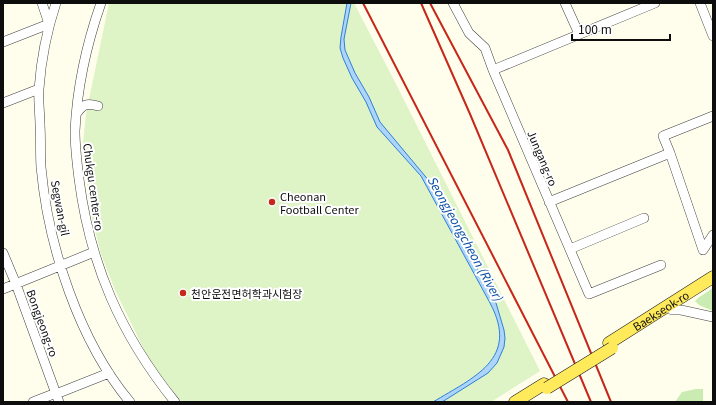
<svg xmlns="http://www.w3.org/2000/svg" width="716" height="405" font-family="Georgia,'Noto Sans KR',serif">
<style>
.green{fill:#caecb3}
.pitch{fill:#def3c6}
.water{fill:#add4fa;stroke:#2f80d6}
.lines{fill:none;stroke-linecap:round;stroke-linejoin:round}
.minor-casing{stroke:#404040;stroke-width:10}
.major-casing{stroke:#1e1e1e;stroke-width:13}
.minor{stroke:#fff;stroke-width:9}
.major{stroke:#ffea5c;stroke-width:12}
.rail{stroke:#c6271b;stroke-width:2}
.major-bridge-casing{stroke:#1e1e1e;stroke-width:13;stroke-linecap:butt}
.major-bridge{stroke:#ffea5c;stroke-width:12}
.poi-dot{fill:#c6271b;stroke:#fff;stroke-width:1.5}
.labels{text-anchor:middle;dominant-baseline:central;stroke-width:4;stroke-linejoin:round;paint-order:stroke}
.street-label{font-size:11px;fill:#0d0d0d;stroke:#fff}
.poi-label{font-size:11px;fill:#0d0d0d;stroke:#fff;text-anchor:start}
.water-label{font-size:12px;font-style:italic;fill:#0e52a7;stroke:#fff}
</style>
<rect width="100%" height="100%" fill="#fffdec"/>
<path class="green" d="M713,288V311L699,305L695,301L698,298Z
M696,389H703V402H675L682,392Z"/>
<path class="pitch" d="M109,3H354L396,84L540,371L491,402H183L180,400L150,362L115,290L101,254L90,210L83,144L86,114Z"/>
<path class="water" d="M347,3H351L344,39L345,50L355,73L369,97L380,122L430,182L496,303L504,330L505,338L504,347L497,363L488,373L442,402H433C474,377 520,359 490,303L427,187L421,176L377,127L366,102L352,78L343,58L340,48L341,37Z"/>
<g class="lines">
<defs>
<path id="minor" d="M56,3C47,30 41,60 39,89C38,101 40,113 40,125C41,139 40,153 41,167C48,246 79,341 130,402
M101,3C87,43 77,88 75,131C75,147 77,163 79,179C90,265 121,335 175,402
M453,3L469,33L485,48L493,70L589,294L661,265
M565,3L579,34
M700,3L713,36
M3,42L49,24L42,3
M493,70L655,3
M3,103L39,89
M77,113C83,104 87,103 98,106
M549,202L670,153
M570,249L644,218
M703,250L670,153L663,136L713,116
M703,250L713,235
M3,253L16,284L59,402
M3,289L94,252
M672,310H681L713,317
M56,394L109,373
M33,402L56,393"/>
<g id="major">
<path id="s1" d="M609,343L713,277"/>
<path d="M515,402L544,384"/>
</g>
</defs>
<use href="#minor" class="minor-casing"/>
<use href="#major" class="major-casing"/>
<use href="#minor" class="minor"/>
<use href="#major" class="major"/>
<path class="rail" d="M363,3L568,402
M421,3L470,114L591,402
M430,3L508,150L611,402"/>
<defs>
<path id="major-bridge" d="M547,388L612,348"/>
</defs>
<use href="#major-bridge" class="major-bridge-casing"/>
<use href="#major-bridge" class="major-bridge"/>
</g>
<g class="poi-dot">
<circle cx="272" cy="202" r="4"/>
<circle cx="183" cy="293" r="4"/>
</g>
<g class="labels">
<g class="street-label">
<text transform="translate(543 158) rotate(67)">Jungang-ro</text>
<text transform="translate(94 187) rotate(82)">Chukgu center-ro</text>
<text transform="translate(61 208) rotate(79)">Segwan-gil</text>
<text stroke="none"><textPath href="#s1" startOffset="61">Baekseok-ro</textPath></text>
<text transform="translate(43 323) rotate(70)">Bongjeong-ro</text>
</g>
<g class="poi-label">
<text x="280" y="196">Cheonan<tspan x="280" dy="13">Football Center</tspan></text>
<text x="191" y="293">천안운전면허학과시험장</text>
</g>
<g class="water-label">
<text transform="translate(466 238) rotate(61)">Seongjeongcheon (River)</text>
</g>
</g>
<rect width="716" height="405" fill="none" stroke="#0d0d0d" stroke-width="8"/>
<path d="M572 34v6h98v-6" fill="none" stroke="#0d0d0d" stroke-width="2"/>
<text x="578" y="34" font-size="12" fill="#0d0d0d" stroke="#ffffff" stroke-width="3" paint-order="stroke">100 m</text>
</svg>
